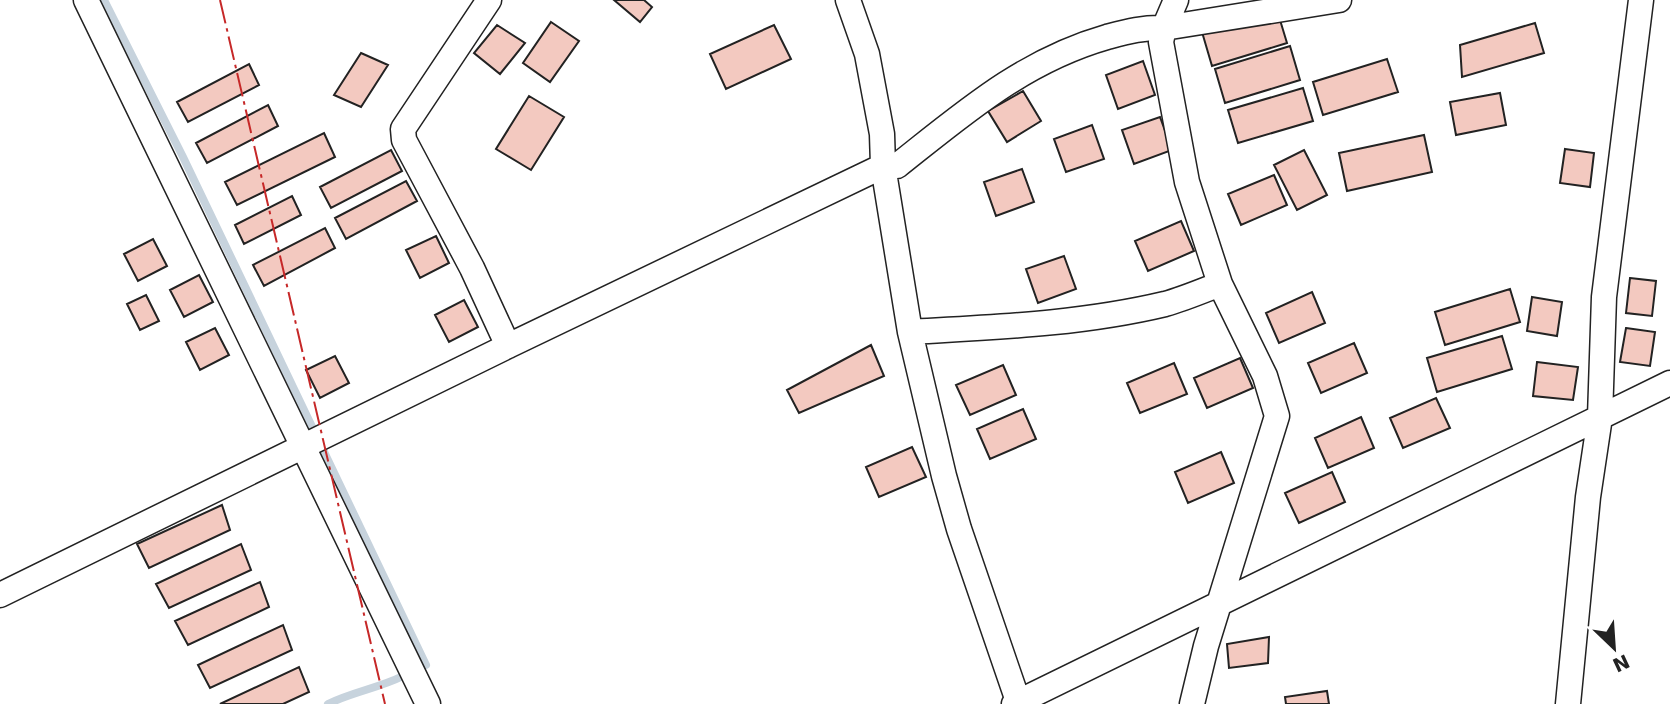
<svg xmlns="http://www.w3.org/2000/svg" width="1670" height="704" font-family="'DejaVu Sans',sans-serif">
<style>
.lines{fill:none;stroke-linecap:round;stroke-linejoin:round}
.stream{stroke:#c7d3dd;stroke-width:8}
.building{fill:#f3c9c0;stroke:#222;stroke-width:2}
.street-casing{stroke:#222;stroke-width:27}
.street{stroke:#fff;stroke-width:24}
.power{stroke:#c62828;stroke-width:2;stroke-dasharray:24 5 3.5 5;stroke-linecap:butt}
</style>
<rect width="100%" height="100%" fill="#fff"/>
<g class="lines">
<path class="stream" d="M104,0L183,157L426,665
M328,704C352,692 379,688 403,676"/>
</g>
<path class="building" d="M614,0H644L652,7L640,22Z
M1277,10L1287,43L1212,66L1202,32Z
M551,22L579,41L550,82L523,63Z
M1535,23L1544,53L1462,77L1460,45Z
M497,25L525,43L500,74L474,53Z
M774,25L791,59L726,89L710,54Z
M1290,46L1300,80L1225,103L1215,69Z
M361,53L388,65L361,107L334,95Z
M1387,59L1398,92L1323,115L1313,82Z
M1143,61L1155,95L1118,109L1106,75Z
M249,64L259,85L188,122L177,102Z
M1303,88L1313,121L1238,143L1228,110Z
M1023,91L1041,121L1007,142L988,111Z
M1500,93L1506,125L1456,135L1450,102Z
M529,96L564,117L531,170L496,149Z
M268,105L278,126L207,163L196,143Z
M1160,117L1172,150L1134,164L1122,130Z
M1092,125L1104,159L1066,172L1054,139Z
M324,133L335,157L237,205L225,182Z
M1424,135L1432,172L1347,191L1339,153Z
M1565,149L1594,153L1590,187L1560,183Z
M391,150L402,171L331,208L320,187Z
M1304,150L1327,195L1297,210L1274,165Z
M1022,169L1034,202L996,216L984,182Z
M1274,175L1287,205L1241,225L1228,194Z
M406,181L417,201L346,239L335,218Z
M292,196L301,215L244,244L235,225Z
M1181,221L1194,251L1148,271L1135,241Z
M325,228L335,248L264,286L253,265Z
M436,236L449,263L420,278L406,250Z
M153,239L167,266L138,281L124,254Z
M1064,256L1076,289L1038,303L1026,269Z
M199,275L213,302L184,317L170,290Z
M1630,278L1656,281L1652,316L1626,313Z
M1510,289L1520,322L1445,345L1435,312Z
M1312,292L1325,323L1279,343L1266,313Z
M146,295L159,321L140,330L127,304Z
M1532,297L1562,302L1557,336L1527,331Z
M464,300L478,327L449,342L435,315Z
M215,328L229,355L200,370L186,342Z
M1626,328L1655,332L1650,366L1620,362Z
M1502,336L1512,369L1437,392L1427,358Z
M1354,343L1367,373L1321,393L1308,363Z
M871,345L884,376L799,413L787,390Z
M335,356L349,383L320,398L306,370Z
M1240,358L1253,388L1207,408L1194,378Z
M1537,362L1578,367L1573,400L1533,396Z
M1174,363L1187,394L1140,413L1127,383Z
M1003,365L1016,395L970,415L956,385Z
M1436,398L1450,428L1403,448L1390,418Z
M1023,409L1036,439L990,459L977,429Z
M1361,417L1374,448L1328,468L1315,438Z
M912,447L926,477L879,497L866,467Z
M1221,452L1234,483L1188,503L1175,472Z
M1332,472L1345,502L1299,523L1285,493Z
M222,505L230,530L149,568L137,544Z
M241,544L251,570L169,608L156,584Z
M260,582L269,607L188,645L175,621Z
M283,625L292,650L210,688L198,665Z
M1269,637L1268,663L1229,668L1227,644Z
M299,667L309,692L283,704H220Z
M1327,691L1329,704H1286L1285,697Z"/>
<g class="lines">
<defs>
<path id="street" d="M86,0L428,704
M489,0L403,129L404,140L472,268L508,346
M848,0L867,54L882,134L883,166L910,332L944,476L959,529L1019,704
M1176,0L1164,28L1161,42L1187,182L1220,284L1265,376L1277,416L1206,646L1192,704
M910,332C996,327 1081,324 1165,304C1183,299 1202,291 1220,284
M0,595L508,346L883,166H897C964,113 1023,61 1107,37C1126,32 1144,27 1164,28L1339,0
M1014,704L1670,383
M1568,704L1588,497L1600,417L1604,297L1641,0"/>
</defs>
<use href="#street" class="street-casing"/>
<use href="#street" class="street"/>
<path class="power" d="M220,0L385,704"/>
</g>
<g transform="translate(1614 648) rotate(155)" stroke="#ffffff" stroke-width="5" paint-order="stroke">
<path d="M0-5L12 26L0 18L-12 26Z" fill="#222222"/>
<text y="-10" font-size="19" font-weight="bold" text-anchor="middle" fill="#222222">N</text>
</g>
</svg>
